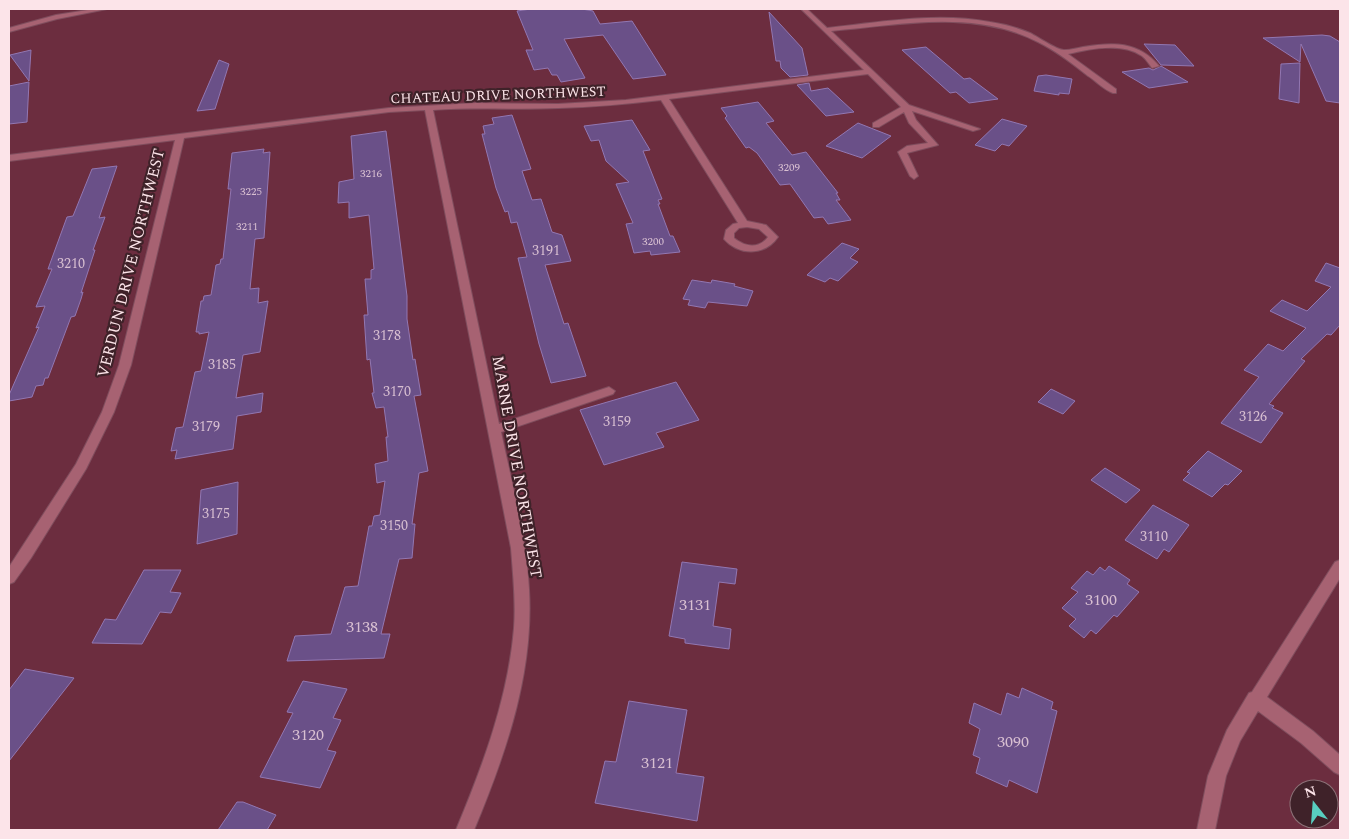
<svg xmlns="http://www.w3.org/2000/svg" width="1349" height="839" font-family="Spectral,serif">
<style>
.building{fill:#6a5088;stroke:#9277b2}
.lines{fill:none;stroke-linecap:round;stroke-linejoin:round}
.minor-casing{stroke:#7f4d5d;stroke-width:2}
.minor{fill:#a76272;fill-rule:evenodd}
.labels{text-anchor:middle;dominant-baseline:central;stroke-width:4.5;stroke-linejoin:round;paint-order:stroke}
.far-number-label{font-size:11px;fill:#d8bfd1}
.far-street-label{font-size:14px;fill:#fce4e9;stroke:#3f2229}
.number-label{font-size:14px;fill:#d8bfd1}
.street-label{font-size:16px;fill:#fce4e9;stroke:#3f2229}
.near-number-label{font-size:16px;fill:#d8bfd1}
</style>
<rect width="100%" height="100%" fill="#6c2d3f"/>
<path class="building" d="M531,9H582L593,11L600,24L632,21L666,75L633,79L603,35L564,39L585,78L561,82L557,75H552L548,68L534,70L526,50H533L517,11Z
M769,12L802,48L808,75L790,77L781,68L780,61H776Z
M1322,35L1330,36L1340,42V103L1326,101L1301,44L1300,62L1263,38Z
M1144,44L1175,45L1194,66L1161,65Z
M926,47L964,79L970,78L998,99L969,103L956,92L950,93L902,50Z
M31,50L29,81L10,55Z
M219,60L229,64L215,109L197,111Z
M1300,63L1299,103L1279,99L1281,64Z
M1161,66L1188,82L1149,88L1122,72L1149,68L1153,70Z
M1046,75L1072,79L1069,94L1059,93V95L1034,91L1038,76Z
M29,82L27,122L9,124V86Z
M809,83L811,91L828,88L854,112L826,116L797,85Z
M758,102L774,121L766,123L792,155L806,152L838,193H836L840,200H836L851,220L828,224L823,217L814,218L790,184L780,185L757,153L749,147L746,148L725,118L727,116L721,108Z
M512,115L531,169L522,171L532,200L541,199L552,232L562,235L571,261L545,265L564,324L568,323L586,376L551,383L539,344L518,258L527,257L517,222L511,223L508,211L505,212L496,188L482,134H485L483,126L494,124L492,118Z
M1002,119L1027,126L1009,146L1002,144L995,151L975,145Z
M632,120L650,150L643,151L662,199L658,200L660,204H658L670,236H673L680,252L651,255L650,251L634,253L626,224L633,223L616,184L629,182L606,161L599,140L591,141L584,126Z
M858,123L891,136L862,158L826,146Z
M386,131L407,296V319L413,360L415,359L421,395L414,396L428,471L419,473L412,524H415L412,558L399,559L381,634H390L384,658L287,661L295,636L331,634L345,587L358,586L369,526H372L374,516L380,515L385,481L377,483L375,464L388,461L386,437H388L384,407L376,408L372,393H374L370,359L367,360L364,315H368L365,279H371V270L374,269L369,215L349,218V202L338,203L339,182L354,179L351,136Z
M264,149L263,153L270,152L264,238L255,239L250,289L259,288L258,303L268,301L260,352L243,355L236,398L263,393L261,412L237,416L233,449L175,459L177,450L171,451L176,428L183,427L195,372L201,371L209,332L199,334V332H196L201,301H203L204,296L211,295L216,265L220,264L221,259H223L231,189H228L232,153Z
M117,166L99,218L105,217L93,250H95L81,293L83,292L81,299L75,316L71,317L48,378H45L43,385L36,386L32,397L9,401V395L39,327L36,328L45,306L36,307L52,269H48L67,217L73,216L92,169Z
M842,243L859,249L850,258L858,262L838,281L830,278L825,282L807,275Z
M1326,263L1340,268V325L1331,335L1327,334L1301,359L1305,361L1269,404L1274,406L1272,408L1283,413L1261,443L1221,423L1259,377L1244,370L1268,344L1283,351L1306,328L1270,311L1282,300L1307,311L1331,287L1315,281Z
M692,280L711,283L712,280L735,284L734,286L753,291L747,306L708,302L705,308L688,305L690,300L683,299Z
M676,382L699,420L656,433L664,447L604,465L580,410Z
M1051,389L1075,401L1063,414L1038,402Z
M1208,451L1242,471L1228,485L1225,484L1212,497L1183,480L1190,473L1187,472Z
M1105,468L1140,490L1126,503L1091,480Z
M238,482L237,534L197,544L201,490Z
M1153,505L1189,525L1169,552L1164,549L1157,559L1125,540Z
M682,562L737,569L735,584L719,582L713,626L731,629L729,649L685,643V639L669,636Z
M1109,566L1130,580L1127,584L1139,592L1117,617L1114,615L1096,634L1091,630L1084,638L1069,626L1076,619L1062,608L1078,592L1071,588L1087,571L1093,575L1100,567L1105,571Z
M144,570H181L170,592L181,593L171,613L160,612L142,644L92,643L105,619L116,620Z
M25,669L74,678L9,761V690Z
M303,681L347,689L333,718L341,720L327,750L336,752L320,788L260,777L293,713L287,712Z
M1022,688L1053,702L1051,709L1057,711L1037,793L1009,780L1007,787L976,773L980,758L973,755L980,729L969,723L974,703L1001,715L1007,693L1019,698Z
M629,701L687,710L676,773L704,777L697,821L595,803L605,761L616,762Z
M237,802H243L276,815L267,830H218Z"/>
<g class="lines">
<defs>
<path id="minor" d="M94,9H107L57,19L9,32V28L56,15Z
M801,9H807L827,28C881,22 937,12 990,22C1004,24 1018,28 1030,33C1038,37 1057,50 1064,50C1070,50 1077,48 1083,47C1113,42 1138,41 1159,66L1152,68C1149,64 1146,59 1142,56C1122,42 1090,49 1068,54L1116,89V93H1113C1104,90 1096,81 1088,76C1072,63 1056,51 1038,42C974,9 899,25 831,31L909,105L980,129L973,131L912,111L916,120L938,145L907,153L918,176L914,179L910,176L898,152L907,146L928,143L909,123L904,112L879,127H873V123L901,107L868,74L669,99L747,221L766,225L778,237C765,256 739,256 724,239L726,230L733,224L738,223L661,100C627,104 593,107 559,108C516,110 475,107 433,110L499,424L609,387L615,391L613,394L501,432C512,484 526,536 529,589C534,673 506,753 474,830H456C483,765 508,699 514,628C516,601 513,575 511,548L425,110L389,112L184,138L131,365L114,412L86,469L31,558L14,582L9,584V567L76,464L102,412L119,365L175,140L9,161V155L389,108L476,103L558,104L626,100L864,70ZM747,227L759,229L768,237C759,249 745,247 734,238V233L739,228Z
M1340,560V578L1267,697L1313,731L1340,755V775L1334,772L1301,743L1258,711L1240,741L1226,776L1215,830H1197L1208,776L1227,730L1249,693L1252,692L1335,562Z"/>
</defs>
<use href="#minor" class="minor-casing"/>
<use href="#minor" class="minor"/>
</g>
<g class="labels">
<g class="far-number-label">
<text x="789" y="167">3209</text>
<text x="371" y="173">3216</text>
<text x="251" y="191">3225</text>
<text x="247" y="226">3211</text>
<text x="653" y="241">3200</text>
</g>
<g class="far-street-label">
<text transform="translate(498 95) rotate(-2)">CHATEAU DRIVE NORTHWEST</text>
</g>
<g class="number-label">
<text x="546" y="250">3191</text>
<text x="71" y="263">3210</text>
<text x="387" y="335">3178</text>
<text x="222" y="364">3185</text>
<text x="397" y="391">3170</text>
<text x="1253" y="416">3126</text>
<text x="617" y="421">3159</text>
<text x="206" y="426">3179</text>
<text x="216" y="513">3175</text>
<text x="394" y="525">3150</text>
<text x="1154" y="536">3110</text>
</g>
<g class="street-label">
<text transform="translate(131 263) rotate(-76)">VERDUN DRIVE NORTHWEST</text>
<text transform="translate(517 467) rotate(80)">MARNE DRIVE NORTHWEST</text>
</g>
<g class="near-number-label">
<text x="1101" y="600">3100</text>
<text x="695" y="605">3131</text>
<text x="362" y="627">3138</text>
<text x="308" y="735">3120</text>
<text x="1013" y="742">3090</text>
<text x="657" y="763">3121</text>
</g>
</g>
<rect width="1349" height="839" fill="none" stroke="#fce4e9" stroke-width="20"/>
<g transform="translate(1314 804) rotate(343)"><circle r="24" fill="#3f2229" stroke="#8b7076"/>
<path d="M0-4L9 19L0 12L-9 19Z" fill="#58cec0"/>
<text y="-8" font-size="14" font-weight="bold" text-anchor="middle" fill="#fce4e9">N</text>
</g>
</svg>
